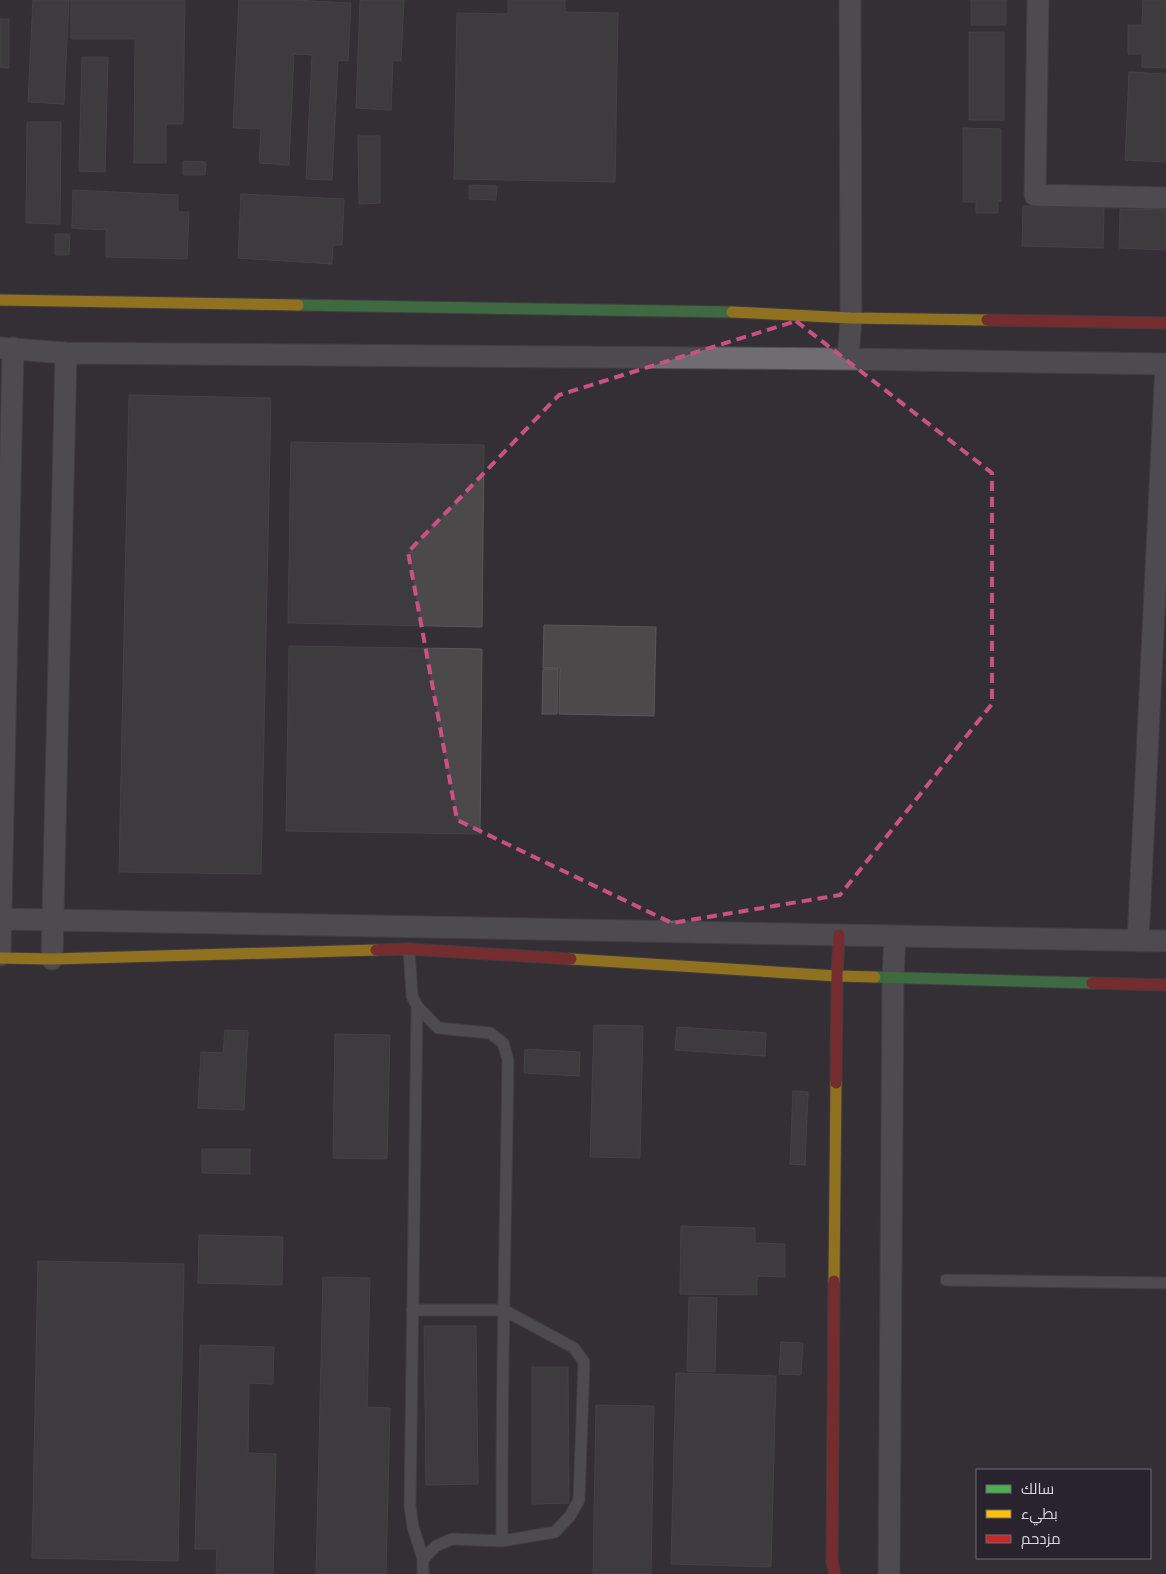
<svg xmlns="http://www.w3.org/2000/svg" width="1166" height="1574" font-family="'PT Serif',Cairo,serif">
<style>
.building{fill:#4c494a;stroke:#5b5859}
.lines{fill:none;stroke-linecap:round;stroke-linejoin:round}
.lane-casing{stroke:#514e53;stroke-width:13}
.street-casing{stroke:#514e53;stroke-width:23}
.fast-casing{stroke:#514e53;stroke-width:13}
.slow-casing{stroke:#514e53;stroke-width:13}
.jam-casing{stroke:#514e53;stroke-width:13}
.lane{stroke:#6f6d71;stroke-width:11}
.street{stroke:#6f6d71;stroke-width:21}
.fast{stroke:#4caf50;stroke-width:11}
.slow{stroke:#ffc107;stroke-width:11}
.jam{stroke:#c62828;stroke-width:11}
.marked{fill:none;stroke:#ca5283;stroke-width:4;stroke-dasharray:10 6;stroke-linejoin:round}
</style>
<rect width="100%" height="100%" fill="#333035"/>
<path class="building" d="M33,0H69L64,104L28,102Z
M71,0H185L183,124H166V163H134L135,39H71Z
M239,0H292L351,3L348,61L338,60L332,180L306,179L312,55L294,54L289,165L259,163L261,129L233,128Z
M360,0H404L401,61L393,60L391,110L356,108Z
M508,0H565V12L618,13L615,182L454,179L457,13L508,14Z
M971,0H1006V25H971Z
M1143,0H1166V68L1142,67V54H1128V25H1142Z
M0,19H9V68L0,67Z
M969,32H1004V120H969Z
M82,57H108L105,172L79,171Z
M1129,72L1166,74V162L1125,160Z
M27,122H61L60,224L26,223Z
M963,128L1001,129V201H998V213H976V202H963Z
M358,136H380V203L359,204Z
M183,161L206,162L205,175H183Z
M469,185L497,186L496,200L469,199Z
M73,190L178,195V212H189L187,259L106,257V230L72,228Z
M241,194L344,199L342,245H333L332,264L238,258Z
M1023,206L1104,207L1103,248L1022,246Z
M1120,209L1166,210V250L1119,248Z
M55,234H70L69,255H55Z
M129,395L271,398L261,874L119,872Z
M291,442L484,445L482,627L288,623Z
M544,625L656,627L654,716L559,714L560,668H543Z
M289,646L482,649L480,834L286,831Z
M543,669H558L557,714H542Z
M594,1025L643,1026L640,1158L590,1157Z
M677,1027L766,1033L765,1056L675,1050Z
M225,1030L248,1031L244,1110L198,1108L201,1052L223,1053Z
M335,1034L390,1035L387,1159L333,1158Z
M525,1049L580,1052L579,1076L524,1073Z
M793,1091L808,1092L805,1165L790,1164Z
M202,1149H250V1174L202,1173Z
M681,1226L755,1228V1243L785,1244V1277L757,1276V1295L680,1294Z
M199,1235L283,1237L282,1285L198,1283Z
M38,1261L184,1264L178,1561L32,1558Z
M323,1277L370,1278L367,1407L390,1408L386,1574H316Z
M689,1297L717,1298L715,1372L687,1371Z
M424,1326H476L478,1484L426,1485Z
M781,1342L803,1343L801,1375L779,1374Z
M200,1345L274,1347L273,1384L249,1383L248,1453L276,1454L273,1574H216L217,1549H195Z
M532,1367H568L569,1503L532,1504Z
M676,1373L776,1376L771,1567L671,1564Z
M596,1405L654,1406L651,1574H593Z"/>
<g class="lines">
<defs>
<path id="lane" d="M409,949L412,996L417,1006L438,1028L490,1033L503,1043L508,1060C506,1220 501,1380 502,1541
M417,1006L410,1506L413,1527L423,1559
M946,1280L1166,1283
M412,1310H504L574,1348L584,1362L579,1500L570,1516L555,1532L502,1541L452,1539L436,1546L423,1559V1574"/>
<path id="street" d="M1038,0L1035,195L1166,198
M0,348L66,353L848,359L1166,364
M848,359L851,318L850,0
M0,919L1166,941
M1138,941L1166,364
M0,955L13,348
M52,959L66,353
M889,1574L893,978L895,936"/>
<path id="fast" d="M298,305L732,312
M875,977L1092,983"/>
<path id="slow" d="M0,300L298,305
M732,312L851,318L987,320
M0,958L52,959L376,950
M571,959L837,976L875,977
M834,1281L836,1083"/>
<path id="jam" d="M987,320L1166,323
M376,950L409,949L571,959
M1092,983L1166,985
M836,1083L837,976L839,935
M834,1281L832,1562L835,1574"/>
</defs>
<use href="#lane" class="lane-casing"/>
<use href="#street" class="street-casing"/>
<use href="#fast" class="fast-casing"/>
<use href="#slow" class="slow-casing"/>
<use href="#jam" class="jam-casing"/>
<use href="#lane" class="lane"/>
<use href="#street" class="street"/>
<use href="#fast" class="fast"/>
<use href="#slow" class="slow"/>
<use href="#jam" class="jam"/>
</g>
<path d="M0 0H1166V1574H0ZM796,321L992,473V704L840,895L672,923L457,820L408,552L559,395Z" fill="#333035" fill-opacity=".55" fill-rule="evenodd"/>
<path class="marked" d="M796,321L992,473V704L840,895L672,923L457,820L408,552L559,395Z"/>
<rect x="976" y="1469" width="175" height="90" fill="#29232e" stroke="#716b75"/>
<rect x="986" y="1485" width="25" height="8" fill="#4caf50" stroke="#716b75"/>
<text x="1021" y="1494" font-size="15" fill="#dcd8df">سالك</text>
<rect x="986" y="1510" width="25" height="8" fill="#ffc107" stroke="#716b75"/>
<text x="1021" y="1519" font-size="15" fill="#dcd8df">بطيء</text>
<rect x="986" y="1535" width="25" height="8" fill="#c62828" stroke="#716b75"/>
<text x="1021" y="1544" font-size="15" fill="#dcd8df">مزدحم</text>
</svg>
